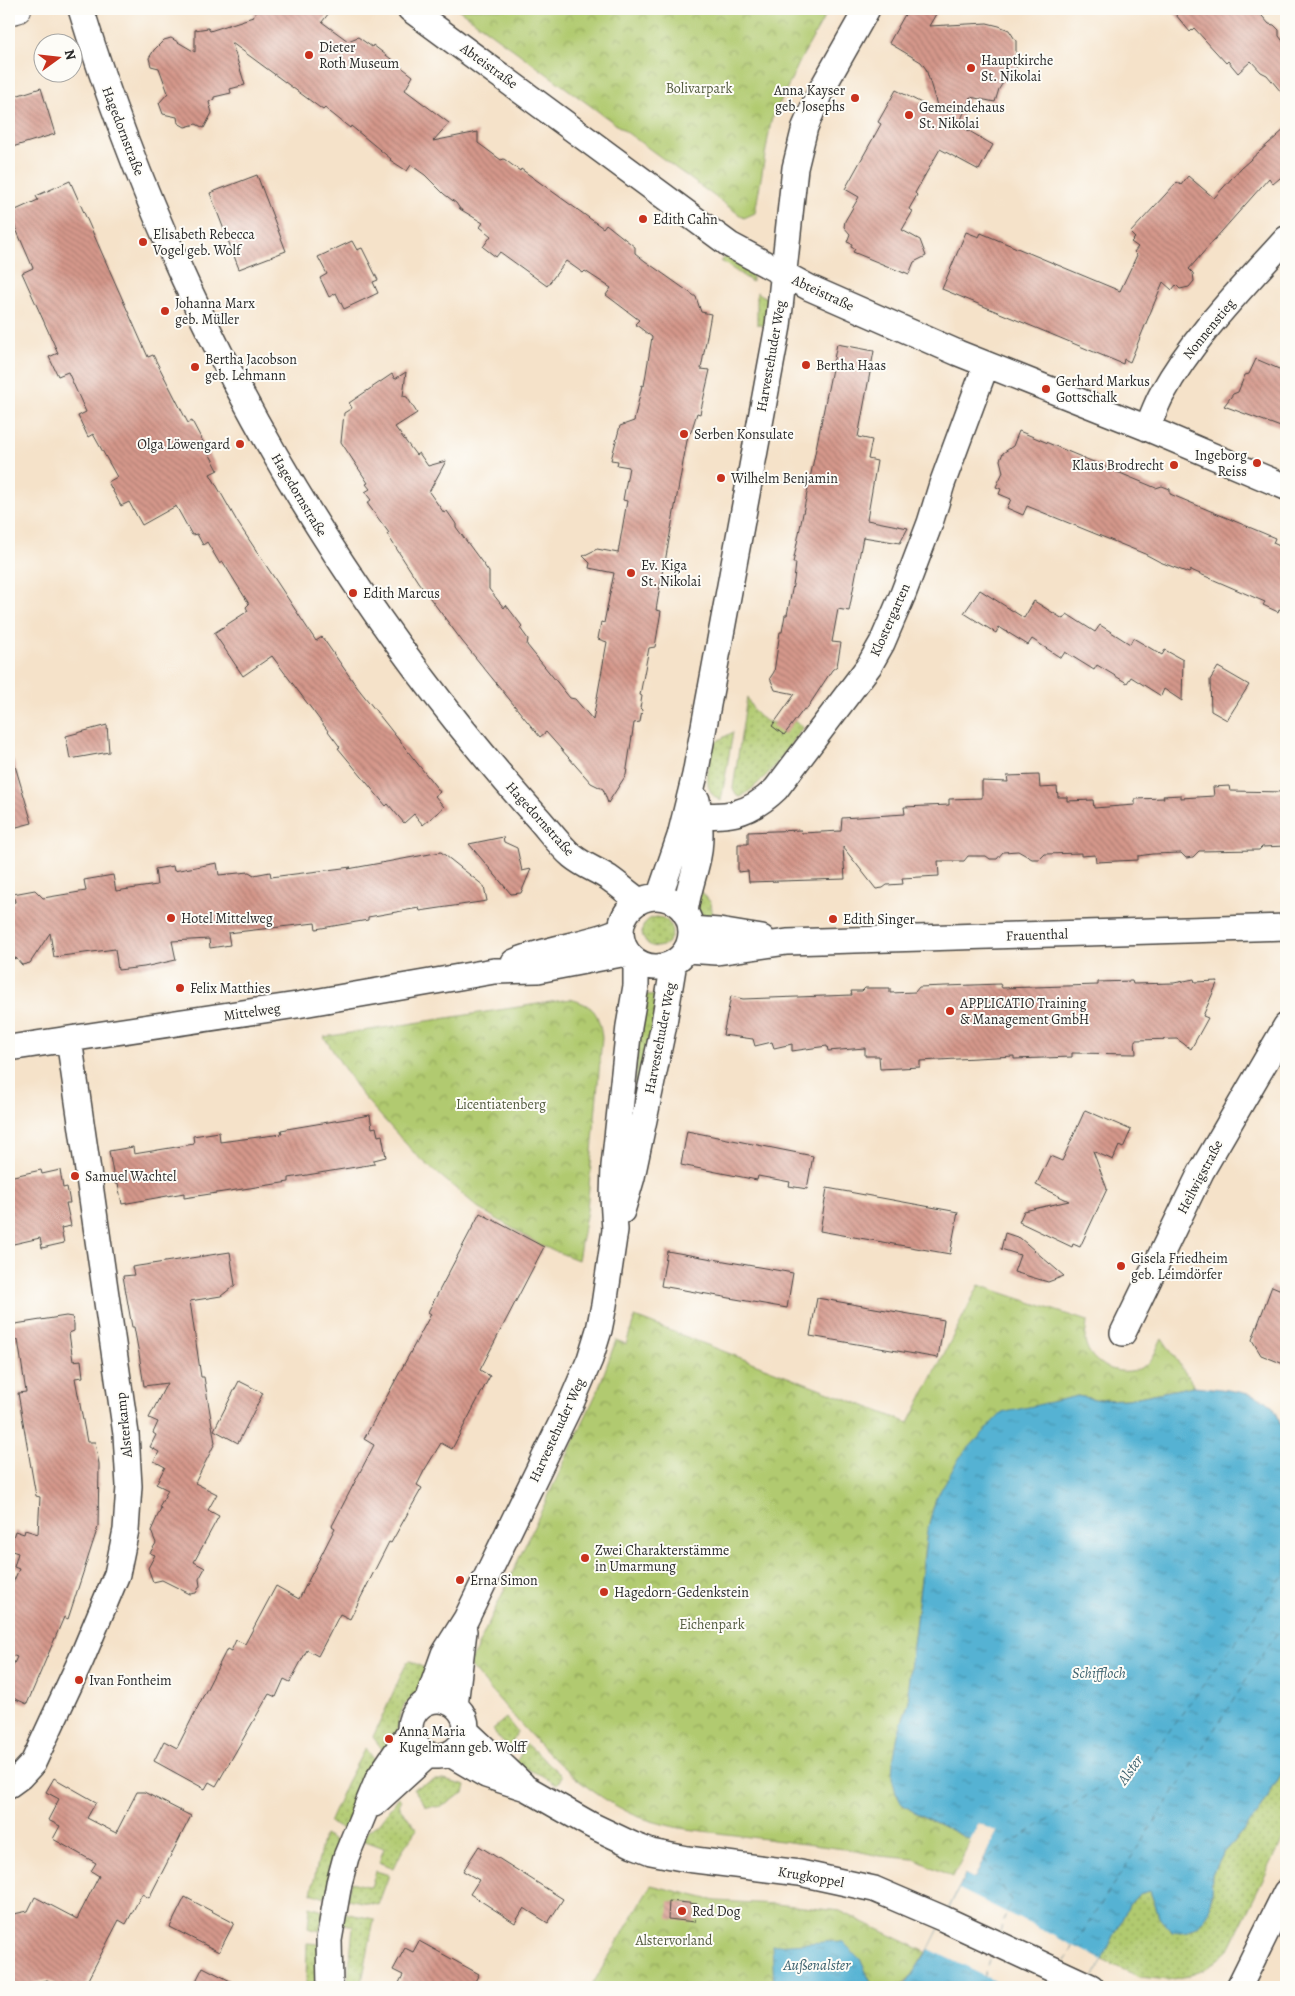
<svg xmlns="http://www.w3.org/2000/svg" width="1295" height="1996" font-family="Alegreya,serif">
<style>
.grass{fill:url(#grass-dots);stroke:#6e7a4d}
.park{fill:url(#park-crowns);stroke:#6e7a4d}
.water{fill:url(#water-ripples);stroke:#406e7f}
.pier{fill:#f5e2c9}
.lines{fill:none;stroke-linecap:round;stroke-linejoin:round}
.ferry{stroke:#3c616e;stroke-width:1;stroke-dasharray:6 5;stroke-linecap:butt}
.building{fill:url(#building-back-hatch)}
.minor-casing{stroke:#494643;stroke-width:28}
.major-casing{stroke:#494643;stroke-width:30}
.minor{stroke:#fff;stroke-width:25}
.major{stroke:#fff;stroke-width:28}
.poi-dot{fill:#c8321e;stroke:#fdfcf7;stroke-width:2}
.labels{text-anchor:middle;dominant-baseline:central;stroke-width:4;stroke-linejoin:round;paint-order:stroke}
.poi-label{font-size:14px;fill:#2b2b2b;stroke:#fdfcf7;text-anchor:start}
.street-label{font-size:14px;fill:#2b2b2b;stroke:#fdfcf7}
.park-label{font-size:14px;fill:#535b3f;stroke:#fdfcf7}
.water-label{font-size:15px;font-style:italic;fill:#3c616e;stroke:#fdfcf7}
</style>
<defs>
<pattern id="grass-dots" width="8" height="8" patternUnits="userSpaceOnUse" patternTransform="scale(1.25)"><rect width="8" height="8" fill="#b1ca6f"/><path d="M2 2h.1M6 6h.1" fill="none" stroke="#90a45b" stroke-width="1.8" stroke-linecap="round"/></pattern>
<pattern id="park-crowns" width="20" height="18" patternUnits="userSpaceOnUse" patternTransform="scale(1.25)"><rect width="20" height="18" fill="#b1ca6f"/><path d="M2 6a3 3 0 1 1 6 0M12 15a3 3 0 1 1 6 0" fill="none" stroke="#90a45b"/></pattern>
<pattern id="water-ripples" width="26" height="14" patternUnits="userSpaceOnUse" patternTransform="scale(1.25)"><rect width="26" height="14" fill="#55b2d3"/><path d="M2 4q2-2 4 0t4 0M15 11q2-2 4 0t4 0" fill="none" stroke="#4791ab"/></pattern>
<pattern id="building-back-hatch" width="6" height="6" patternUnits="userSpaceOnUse" patternTransform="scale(1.25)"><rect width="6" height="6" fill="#d5988b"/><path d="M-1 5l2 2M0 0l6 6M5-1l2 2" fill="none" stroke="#ad7c72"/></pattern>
</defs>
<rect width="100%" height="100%" fill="#fdfcf7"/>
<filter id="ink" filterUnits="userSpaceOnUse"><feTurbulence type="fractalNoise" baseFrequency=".02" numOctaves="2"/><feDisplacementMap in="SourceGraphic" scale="10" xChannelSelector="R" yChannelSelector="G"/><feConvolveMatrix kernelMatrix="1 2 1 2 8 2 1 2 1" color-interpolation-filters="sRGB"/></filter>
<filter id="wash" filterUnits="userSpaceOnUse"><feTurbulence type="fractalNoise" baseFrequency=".0096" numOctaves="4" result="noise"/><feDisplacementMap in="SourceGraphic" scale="20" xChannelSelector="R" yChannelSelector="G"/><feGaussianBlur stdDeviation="1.12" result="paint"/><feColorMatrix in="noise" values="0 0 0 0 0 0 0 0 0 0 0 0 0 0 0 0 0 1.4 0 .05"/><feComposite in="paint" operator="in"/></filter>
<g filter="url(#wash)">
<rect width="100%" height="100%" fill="#f5e2c9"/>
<path class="grass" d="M730,253L752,267V282L721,261Z
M757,292L768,299L765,326L757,324Z
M747,697C756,720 770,728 794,721L803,727C785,754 767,779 741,797L737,796L733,788Z
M733,732L721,801C704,793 707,776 710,760C711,755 711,749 714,745C718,739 727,736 733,732Z
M701,891L711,903L713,918H704L696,908Z
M642 932a15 15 0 1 1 30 0a15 15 0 1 1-30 0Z
M643,994L662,996L627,1163Z
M411,1661L431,1672L423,1687L404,1706L399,1718L397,1733L385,1753L373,1737L407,1662Z
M506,1718L517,1732L510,1746L497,1737L493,1729Z
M527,1744L562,1776L557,1785L541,1775L515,1764Z
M365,1748L377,1765L345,1830L329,1823L346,1784Z
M1286,1760V1833L1229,1949L1207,1969L1188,1976L1168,1980L1140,1977L1102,1960L1129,1905L1139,1894L1150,1891L1159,1916L1180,1933L1193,1930L1210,1911L1212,1874L1222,1854L1258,1814L1283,1771Z
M435,1780H444L466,1786L464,1793L439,1807L426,1806L413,1788Z
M399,1797L402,1800L398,1805L417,1829L403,1849L394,1868L379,1862L384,1848L363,1840L368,1831L378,1824Z
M324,1835L340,1844L325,1898L311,1893Z
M376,1871L389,1875L378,1905L347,1899L351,1882L371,1887Z
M310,1906L323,1910L320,1931L308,1928Z
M344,1913L374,1919L361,1987H347L353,1926L342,1923Z
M307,1943L319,1944V1987H306Z"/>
<path class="park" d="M458,9H829L802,57L771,121L755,213L744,218Z
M570,999C595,1006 598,1012 602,1037L587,1210L578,1260L542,1246L480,1209L416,1155L360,1093L324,1037Z
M979,1285L1087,1321C1087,1327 1085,1334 1085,1340C1089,1367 1125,1380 1146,1365C1154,1359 1157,1347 1162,1338L1194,1386L1128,1399L1101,1400L1077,1396L936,1498L927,1531L923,1561L908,1686L909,1701L898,1734L902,1804L914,1812L971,1840L953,1877L914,1859L880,1856L852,1850L679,1828C662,1824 644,1820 628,1812C562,1780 517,1719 469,1665L598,1390L616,1340L626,1344L635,1317L909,1423Z
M651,1885L716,1901L776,1904L840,1911L926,1952C907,1982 911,1987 873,1987L860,1959L774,1985L771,1987H591Z"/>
<path class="water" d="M1194,1386C1212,1388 1249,1391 1265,1400C1276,1406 1281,1422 1282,1434L1286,1436V1760L1283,1771L1258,1814L1222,1854L1212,1874L1210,1911L1198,1926L1188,1932L1180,1933L1172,1932L1166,1926L1159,1916L1150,1891L1139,1894L1129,1905L1089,1987H895L906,1983L929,1949L965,1875L974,1879L996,1833L979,1824L971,1840L914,1812L902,1804L896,1793L892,1778L893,1762L898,1734L909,1701L908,1686L927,1531L936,1498L960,1457L1002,1413L1077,1396L1101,1400L1128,1399Z
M842,1941L860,1959L873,1987H771L774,1985L772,1945Z"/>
<path class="pier" d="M979,1823L997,1832L973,1879L963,1874L965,1873L972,1876L993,1834L980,1827L973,1841L969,1842Z
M959,1889L1102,1960L1089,1987H1007L929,1949Z"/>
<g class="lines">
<path class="ferry" d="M1000,1932L1011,1900L984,1859L1150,1757L1286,1573
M1064,1961L1286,1619
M981,1987L992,1955
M1048,1987L1051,1982"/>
</g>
<g id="blocks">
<path class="building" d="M257,9H332L322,22L348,41L358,37L372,47L373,45L413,76L405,90L449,123L433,141L478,132V143L501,160L504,159L520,171L521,169L603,228L606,224L635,247V253L645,261L696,297L701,312L711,314L701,369L710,370L700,414L697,413L691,432L688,435L665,562H664L656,610L661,611L655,647L649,648L640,695L642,696L640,708L642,710L640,722L634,723L626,775L608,803L603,789L591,783L546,732L540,737L462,641L418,582L387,534L389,533L367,503L371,500L365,492L370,489L366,484L368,483L341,442L344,413L352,408L349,403L392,374L395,379L406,372L403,396L407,397L417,413L395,427L416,455L419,453L428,466L446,461L429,492L444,513L447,511L456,524V527L489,572V589L504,608L506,605L522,626L520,628L528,639L527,645L570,698L575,699L593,720L607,642L598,639L601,622L604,623L614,573L589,568L590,563L583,556L597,549L618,553L627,501L623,500L629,467L617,465L618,461L611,460L620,426L634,421L642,385L644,386L652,337L635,324L639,320L606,295L611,288L585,271L583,273L566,261L547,286L500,252L496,257L483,247L491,236L480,227L483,223L460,209L456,203L444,194L425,175L411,165L407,171L390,160L391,159L351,126L350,128L325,108L323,110L232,43L245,85L230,89L231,93L214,97V99L209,102L212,113L204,128L196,124L185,127L178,123L177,117L163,114L159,103L168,93L159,68L151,66L149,58L154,50L164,40L171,38L195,52V30L208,28L210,31L253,17Z
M908,9H939L929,26L987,23L999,26L1009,30L1016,41V69L1008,75L999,89L995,102L970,97L959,125L993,145L979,170L940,149L915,193L917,195L909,209L913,211L902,230L920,240L926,256L914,262L909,274L904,272V273L853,252L855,249L851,247L852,244L847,242L850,234L844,227L845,221L859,197L845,189L881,124L878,122L896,90L939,112L926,69L921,62L889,43Z
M1171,9H1256L1269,24L1274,25L1279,30V36L1286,45V98L1267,75L1261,72L1251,61L1238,73L1228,61L1226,63L1194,28L1190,32Z
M41,88L55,134L9,148V98Z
M1286,128V173L1273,184L1269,178L1214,240L1189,269L1193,273L1194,281L1189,287L1180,289L1176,285L1172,290L1163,282L1130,362L1124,359L1123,364L942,289L966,232L979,237L981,233L1120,291L1137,255L1134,252L1138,247L1131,242L1135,238L1130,233L1177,182L1181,185L1188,176L1214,198L1241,168Z
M257,175L286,251L239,269L210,193Z
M70,181L148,357L153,355L188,423L192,421L218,470L210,474L238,523L316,641L322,637L357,687L440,792L435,796L444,807L423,825L414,814L404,823L388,804L386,806L338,748L340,747L272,656L243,676L214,633L248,611L246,607L249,604L223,562L220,564L207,542L203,545L197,534L192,535L176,506L142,525L129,502L121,506L108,482L117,477L93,434L88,437L78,416L86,412L68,372L58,376L49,357L58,353L22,273L33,268L9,213L38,200L36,196Z
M352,241L357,250L362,248L378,280L373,282L378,293L344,309L336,293L329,297L320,278L327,274L318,257Z
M837,344L874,351L858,437L872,440L868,459L877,461L867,520L908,528L900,543L863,537L849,611L838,609L832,642L841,643L837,666L832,670L806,710L804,709L784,735L772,726L795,694L775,690L770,678L774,672L780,632H782L785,615H787L794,580L796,563H793Z
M1256,359L1286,372V429L1224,406L1233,394L1238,392L1245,375L1249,374Z
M1019,431L1156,488L1162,486L1170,489V494L1275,538L1273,543L1286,549V611L1279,609L1278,612L1263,605L1265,602L1191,570L1189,573L1160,562L1145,554L1027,506L1023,515L1007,508L1011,499L999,494L1001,489L996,487L1003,472L1000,460L1003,453L1013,446Z
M980,590L1024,618L1034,601L1063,619L1067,614L1095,632L1100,625L1130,644L1133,638L1162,655L1165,650L1183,660L1182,701L1164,689L1161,696L1131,677L1127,683L1097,665L1094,670L1065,652L1061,658L1032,639L1028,645L999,627L996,633L964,613Z
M1218,667L1249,685L1227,720L1211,711L1210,680Z
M107,725L109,752L70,759L66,736Z
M13,759L32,823L9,829V760Z
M1039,775L1040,788L1057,787L1058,797H1067V801L1093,800L1094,808L1135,805V799L1164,798L1163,796L1181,795V798L1214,796L1213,787L1229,786L1230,791L1286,792V846L1262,847L1259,850L1199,851L1193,857L1186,858L1181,853L1152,854L1138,856V860L1096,862L1095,855L1081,856V853L1045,854L1040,859H1032L1018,851L1003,852L997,859H990L986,856H968L964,861H938L939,876L902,878L903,884L887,885L883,888L876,889L843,847L845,879L749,882L748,871L738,872V844H748V832L801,830L802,833L841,831L842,818L905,814L904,807L949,805V799L982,798V781L1008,782L1007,776Z
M503,837L504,842L517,848L522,871L531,869L521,893L511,894L469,844Z
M441,852L484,886L487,901L420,911L419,908L368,917V920L316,929L315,923L228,933L230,945L210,948L209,939L172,941L176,960L144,967L118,970L115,949L54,957L50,933L30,963L22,965L16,958L9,960V904L15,902L13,894L35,890L43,898L86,891L84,880L113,875L116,891L157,885L155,869L173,866L174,871L217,863L219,875L249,872L254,875L270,872L271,877L351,867L348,869Z
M1194,979L1195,982L1218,981L1203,1016L1208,1018L1191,1049L1177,1039L1135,1040L1136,1054L1072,1053V1057L1014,1059V1056L920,1061V1067L880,1069L879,1056H865V1048L828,1051L827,1046L792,1051V1044L774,1048L772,1042L755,1046L753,1039L723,1035L731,996L743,999L852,995L851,991H862L865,988H890V993L915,992L919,987L1000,984L1002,988L1098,985V982L1132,981L1133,984L1174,983Z
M1085,1110L1131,1130L1123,1148L1119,1146L1113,1160L1093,1151L1107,1189L1080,1247L1073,1244L1072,1247L1019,1222L1024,1211L1069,1201L1036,1185L1050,1156L1062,1161Z
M370,1115L372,1128L376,1127L378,1136L382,1135L386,1157L374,1160V1164L289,1178V1182L184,1198V1193L122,1204L118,1184H115L109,1151L133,1147L134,1154L194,1144L193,1136L219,1132L220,1142L282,1134L281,1130Z
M687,1131L813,1156L807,1189L789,1186L790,1182L758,1176L757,1180L681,1165Z
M41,1170L42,1174L60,1170L63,1188L67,1187L70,1203H66L71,1226L61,1228L64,1243L42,1248L40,1238L9,1245V1177Z
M827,1188L958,1212L950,1254L820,1231Z
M480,1213L544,1247L480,1370L490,1376L452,1449L441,1443L424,1471L417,1485L422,1488L391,1543L389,1542L350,1619L340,1614L318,1656L307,1650L290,1682L284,1679L276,1697L269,1694L216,1786L209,1782L205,1789L154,1761L164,1741L177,1748L227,1649L231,1651L236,1640L245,1644L276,1586L299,1599L335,1528L332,1526L374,1445L364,1439L431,1314L428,1312Z
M1005,1233L1020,1238L1064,1276L1048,1282L1014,1272L1020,1255L1001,1249Z
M667,1251L793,1273L787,1308L661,1286Z
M230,1252L235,1285L221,1296L190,1301L201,1377H204L215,1443L195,1483L217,1494L208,1510L219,1516L194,1562L205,1568L199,1579L200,1586L196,1593L190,1594L162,1580L153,1582L148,1568L155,1555L150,1553L156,1543L151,1531L161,1508L159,1507L168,1490L156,1484L165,1467L154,1461L159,1452L150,1447L156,1435L153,1433L158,1422L149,1418L167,1383L144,1386L139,1354L134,1327H132L123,1276L134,1275L132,1267Z
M1272,1286L1286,1292V1365L1261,1355L1252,1340Z
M817,1298L944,1320L938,1358L810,1336Z
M66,1316L72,1317L74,1324V1331L69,1333L73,1361L81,1360L83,1377L75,1378L87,1442H95L99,1464L98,1527L68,1619L64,1617L27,1704L9,1696V1674L17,1657L9,1654V1592L19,1569L14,1567L18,1553L9,1550L15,1531L24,1534L25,1530L38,1534L40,1497L36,1496L18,1393L26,1392L18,1340L9,1342V1325Z
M239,1381L263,1393L238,1443L214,1430Z
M54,1778L96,1802L87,1818L116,1833L137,1792H144L191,1816L149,1898L142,1894L126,1924L119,1920L84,1987H60L47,1980L19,1987H9V1915L28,1911L35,1897L77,1919L99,1876L91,1871L96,1863L53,1839L60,1826L48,1820L59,1799L46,1792Z
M479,1846L563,1899L548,1923L524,1908L515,1923L470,1894L479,1880L463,1871Z
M185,1897L234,1923L219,1952L170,1927Z
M669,1901L697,1904L695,1922L668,1919Z
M419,1941L479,1974L472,1987H397L403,1975L393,1970L405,1948L413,1952Z
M203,1967L242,1987H193Z"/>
</g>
</g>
<g filter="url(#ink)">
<use href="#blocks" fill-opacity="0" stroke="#494643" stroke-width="1"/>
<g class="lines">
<defs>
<path id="minor" d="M81,9C161,270 290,513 460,726C485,757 510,787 536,816C548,829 559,845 572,856C584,866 597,870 609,878C619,885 629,894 639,901
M410,9L730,245L810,288L958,353L1147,428L1286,487
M1147,428C1152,417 1156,405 1162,394C1194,336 1243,287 1286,239
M686,813C724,819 748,816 776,789L869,666L882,643L903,594L930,523L942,484L986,365
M621 932a35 35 0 1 1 70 0a35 35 0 1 1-70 0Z
M659,897L680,836L695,775L778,326L795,168L805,127L820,92L867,9
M685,913C687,891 696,872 699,851C701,834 700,817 697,800
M691,929L719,931L762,938
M686,950L717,952L787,942L1286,927
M514,962C549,947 587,945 621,930
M9,1048L297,1005L494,971L538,970L621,954L629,955
M622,1211L632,1177L663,1029L674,962
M1123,1333L1201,1172L1286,1026
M410 1728a28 28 0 1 1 56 0a28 28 0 1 1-56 0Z
M427,1702L444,1654L466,1619L572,1401L590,1359L599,1330L604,1305L615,1230L613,1197L614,1166L629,1026L636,986V961
M455,1705L464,1631
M466,1731L522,1784
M450,1754L486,1775L526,1788L591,1825L633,1845L651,1852L687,1859L800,1873L874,1889L944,1919L1091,1987
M9,1785L20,1777L33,1763L81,1660L117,1574L126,1530L129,1486L126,1434L69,1039
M374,1804L428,1755
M330,1987L329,1940L339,1883L346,1857L378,1779L410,1732
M1239,1987L1286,1892"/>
<path id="major" d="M9,11L17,9"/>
</defs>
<use href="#minor" class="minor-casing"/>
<use href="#major" class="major-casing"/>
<use href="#minor" class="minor"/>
<use href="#major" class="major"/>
</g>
</g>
<g class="poi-dot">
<circle cx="309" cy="55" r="5"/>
<circle cx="971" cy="68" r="5"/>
<circle cx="855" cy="98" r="5"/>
<circle cx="909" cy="115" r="5"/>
<circle cx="643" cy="219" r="5"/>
<circle cx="143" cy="242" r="5"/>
<circle cx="165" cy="311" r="5"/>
<circle cx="806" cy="365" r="5"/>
<circle cx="195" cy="367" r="5"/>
<circle cx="1046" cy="389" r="5"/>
<circle cx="684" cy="434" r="5"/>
<circle cx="240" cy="444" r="5"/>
<circle cx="1257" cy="463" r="5"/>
<circle cx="1174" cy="465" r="5"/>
<circle cx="721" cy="478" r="5"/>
<circle cx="631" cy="573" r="5"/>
<circle cx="353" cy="593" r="5"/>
<circle cx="171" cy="918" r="5"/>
<circle cx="833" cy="919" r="5"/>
<circle cx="180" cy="988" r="5"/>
<circle cx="950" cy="1011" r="5"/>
<circle cx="75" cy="1176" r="5"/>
<circle cx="1121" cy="1266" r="5"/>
<circle cx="585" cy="1558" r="5"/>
<circle cx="460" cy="1580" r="5"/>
<circle cx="604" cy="1592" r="5"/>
<circle cx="79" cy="1680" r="5"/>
<circle cx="389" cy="1739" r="5"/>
<circle cx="682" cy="1911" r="5"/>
</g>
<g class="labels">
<g class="poi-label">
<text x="319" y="47">Dieter<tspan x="319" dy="16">Roth Museum</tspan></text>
<text x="981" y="60">Hauptkirche<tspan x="981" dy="16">St. Nikolai</tspan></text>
<text x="845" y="90" text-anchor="end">Anna Kayser<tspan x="845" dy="16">geb. Josephs</tspan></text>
<text x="919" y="107">Gemeindehaus<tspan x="919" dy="16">St. Nikolai</tspan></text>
<text x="653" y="219">Edith Cahn</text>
<text x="153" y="234">Elisabeth Rebecca<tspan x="153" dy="16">Vogel geb. Wolf</tspan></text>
<text x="175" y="303">Johanna Marx<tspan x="175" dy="16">geb. Müller</tspan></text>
<text x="205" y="359">Bertha Jacobson<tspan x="205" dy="16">geb. Lehmann</tspan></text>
<text x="816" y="365">Bertha Haas</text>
<text x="1056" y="381">Gerhard Markus<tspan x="1056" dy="16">Gottschalk</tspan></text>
<text x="694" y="434">Serben Konsulate</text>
<text x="230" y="444" text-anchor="end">Olga Löwengard</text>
<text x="1247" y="455" text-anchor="end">Ingeborg<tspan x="1247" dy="16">Reiss</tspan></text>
<text x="1164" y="465" text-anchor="end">Klaus Brodrecht</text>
<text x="731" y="478">Wilhelm Benjamin</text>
<text x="641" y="565">Ev. Kiga<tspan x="641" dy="16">St. Nikolai</tspan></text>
<text x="363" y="593">Edith Marcus</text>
<text x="181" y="918">Hotel Mittelweg</text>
<text x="843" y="919">Edith Singer</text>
<text x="190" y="988">Felix Matthies</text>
<text x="960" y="1003">APPLICATIO Training<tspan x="960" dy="16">&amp; Management GmbH</tspan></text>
<text x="85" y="1176">Samuel Wachtel</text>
<text x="1131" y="1258">Gisela Friedheim<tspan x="1131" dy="16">geb. Leimdörfer</tspan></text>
<text x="595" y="1550">Zwei Charakterstämme<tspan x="595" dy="16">in Umarmung</tspan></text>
<text x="470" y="1580">Erna Simon</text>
<text x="614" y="1592">Hagedorn-Gedenkstein</text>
<text x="89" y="1680">Ivan Fontheim</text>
<text x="399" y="1731">Anna Maria<tspan x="399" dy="16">Kugelmann geb. Wolff</tspan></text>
<text x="692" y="1911">Red Dog</text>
</g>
<g class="street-label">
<text transform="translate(489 66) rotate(36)">Abteistraße</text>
<text transform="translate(123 131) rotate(69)">Hagedornstraße</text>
<text transform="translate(823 293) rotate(25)">Abteistraße</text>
<text transform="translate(1209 329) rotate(-51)">Nonnenstieg</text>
<text transform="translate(771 356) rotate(-80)">Harvestehuder Weg</text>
<text transform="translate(299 495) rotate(59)">Hagedornstraße</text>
<text transform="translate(890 620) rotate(-66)">Klostergarten</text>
<text transform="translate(540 819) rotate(48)">Hagedornstraße</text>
<text transform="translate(1037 935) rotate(-2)">Frauenthal</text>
<text transform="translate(252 1012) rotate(-8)">Mittelweg</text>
<text transform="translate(660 1038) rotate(-79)">Harvestehuder Weg</text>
<text transform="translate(1200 1177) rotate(-62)">Heilwigstraße</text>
<text transform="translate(124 1425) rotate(-96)">Alsterkamp</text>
<text transform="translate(557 1430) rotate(-65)">Harvestehuder Weg</text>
<text transform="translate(811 1877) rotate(10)">Krugkoppel</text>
</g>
<g class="park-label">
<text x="699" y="88">Bolivarpark</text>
<text x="501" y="1104">Licentiatenberg</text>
<text x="712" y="1624">Eichenpark</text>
<text x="674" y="1940">Alstervorland</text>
</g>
<g class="water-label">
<text x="1099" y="1673">Schiffloch</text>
<text transform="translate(1130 1770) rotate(-55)">Alster</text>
<text x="817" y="1965">Außenalster</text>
</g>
</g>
<rect width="1295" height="1996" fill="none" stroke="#fdfcf7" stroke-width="30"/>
<g transform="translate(58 58) rotate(75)"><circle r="24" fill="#fdfcf7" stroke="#a9a8a5"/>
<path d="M0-4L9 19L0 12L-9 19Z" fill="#c8321e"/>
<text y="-8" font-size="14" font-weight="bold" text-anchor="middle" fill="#2b2b2b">N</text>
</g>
</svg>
